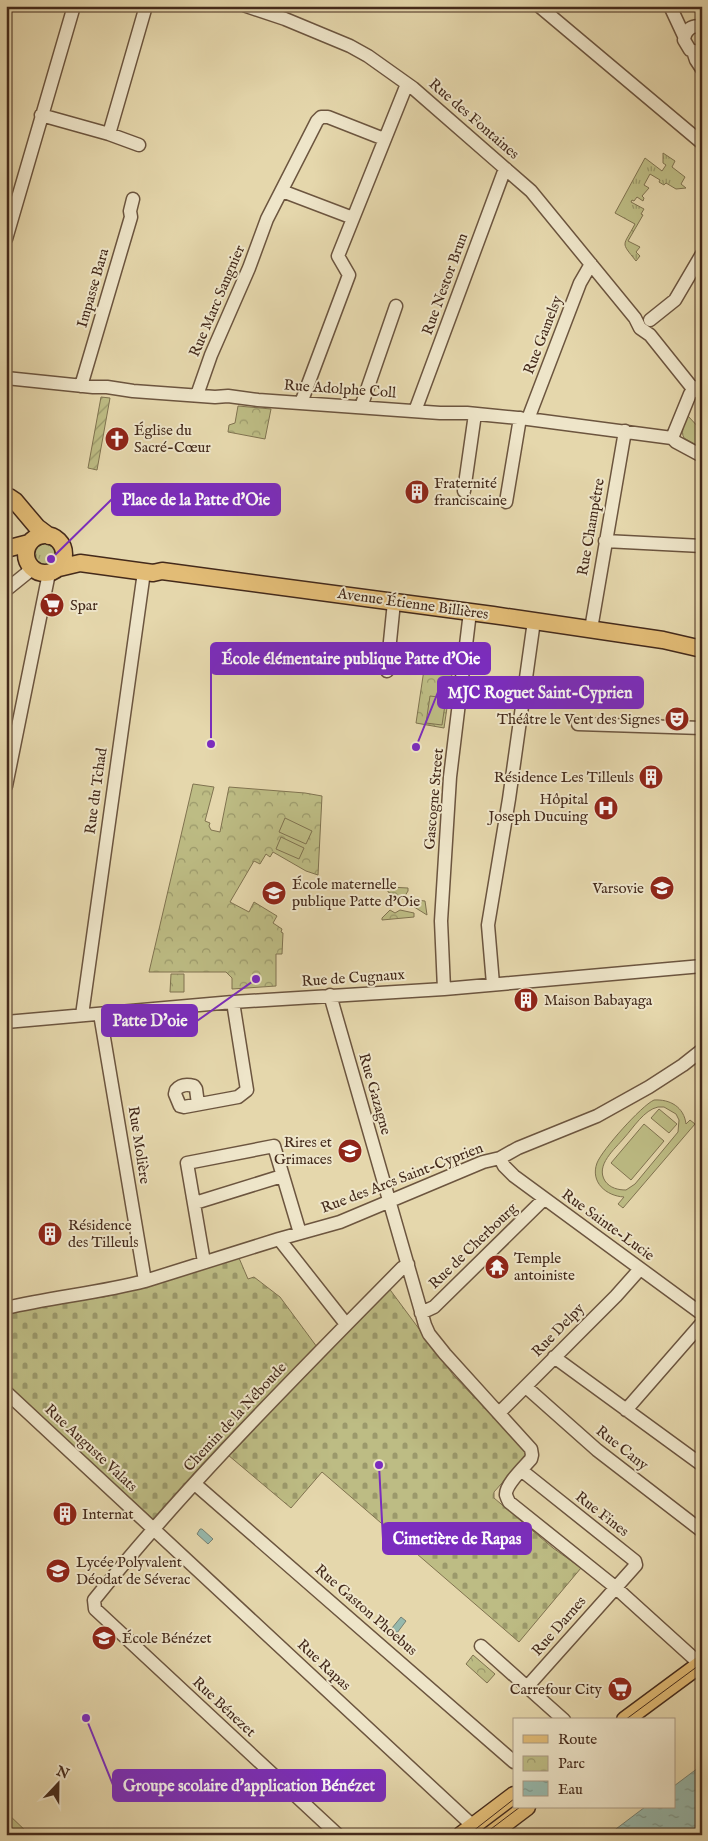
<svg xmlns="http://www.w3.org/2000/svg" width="708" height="1841" font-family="'IM FELL English',serif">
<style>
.grass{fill:url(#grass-tufts);stroke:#807350}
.cemetery{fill:url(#cemetery-stones);stroke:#807350}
.park{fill:url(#park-crowns);stroke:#807350}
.garden{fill:url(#garden-furrows);stroke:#807350}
.pitch{fill:#bdbc84;stroke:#807350;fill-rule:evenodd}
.water{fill:url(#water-ripples);stroke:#758073}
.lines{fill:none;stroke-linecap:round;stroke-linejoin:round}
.minor-casing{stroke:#6c553f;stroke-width:15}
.major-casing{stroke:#442a1b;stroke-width:19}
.minor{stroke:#eee5c9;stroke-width:12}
.major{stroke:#e2bc76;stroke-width:16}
.tram{stroke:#442a1b;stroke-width:1}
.labels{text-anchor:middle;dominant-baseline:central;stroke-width:4;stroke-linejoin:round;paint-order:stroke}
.street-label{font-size:15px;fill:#442a1b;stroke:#eee5c9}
.poi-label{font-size:15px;fill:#442a1b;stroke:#eee5c9;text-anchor:start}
.leader{fill:none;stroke:#7b2cbf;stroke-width:2}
.callout-dot{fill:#7b2cbf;stroke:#eee5c9;stroke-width:2}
.callout{fill:#7b2cbf;stroke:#7b2cbf;stroke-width:2}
.callout-label{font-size:16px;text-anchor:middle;font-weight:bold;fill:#fff}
</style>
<defs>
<pattern id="grass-tufts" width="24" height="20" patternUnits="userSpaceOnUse" patternTransform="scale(1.25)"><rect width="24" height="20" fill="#bdbc84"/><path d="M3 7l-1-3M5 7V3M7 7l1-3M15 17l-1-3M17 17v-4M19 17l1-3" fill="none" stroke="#9b996b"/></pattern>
<pattern id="cemetery-stones" width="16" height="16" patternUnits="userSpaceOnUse" patternTransform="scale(1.25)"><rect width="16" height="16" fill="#bdbc84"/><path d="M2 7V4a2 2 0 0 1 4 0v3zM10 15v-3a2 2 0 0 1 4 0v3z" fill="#9b996b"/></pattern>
<pattern id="park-crowns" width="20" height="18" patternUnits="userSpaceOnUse" patternTransform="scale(1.25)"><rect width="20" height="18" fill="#bdbc84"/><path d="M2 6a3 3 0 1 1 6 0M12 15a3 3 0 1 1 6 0" fill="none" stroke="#9b996b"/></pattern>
<pattern id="garden-furrows" width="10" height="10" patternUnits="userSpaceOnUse" patternTransform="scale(1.25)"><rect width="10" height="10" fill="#bdbc84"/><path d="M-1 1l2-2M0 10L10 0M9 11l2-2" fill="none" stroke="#9b996b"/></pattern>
<pattern id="water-ripples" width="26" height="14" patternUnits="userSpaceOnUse" patternTransform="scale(1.25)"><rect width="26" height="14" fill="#96b9ad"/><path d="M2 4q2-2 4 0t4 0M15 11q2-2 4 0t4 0" fill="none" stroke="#7c978c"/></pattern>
</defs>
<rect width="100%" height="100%" fill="#e5d7ac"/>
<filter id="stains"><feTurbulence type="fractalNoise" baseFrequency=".004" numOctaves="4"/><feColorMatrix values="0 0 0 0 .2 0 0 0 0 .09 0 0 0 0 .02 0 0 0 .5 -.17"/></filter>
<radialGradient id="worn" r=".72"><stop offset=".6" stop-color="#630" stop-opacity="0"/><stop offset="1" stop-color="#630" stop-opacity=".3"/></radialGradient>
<path class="grass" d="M663,153L675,161L672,167L685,177L681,184L686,188L676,189L666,183L664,185L659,182L660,180L650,174L644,185L649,188L642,196L644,198L643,201L637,197L634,201L632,200L631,202L644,209L641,214L643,215L628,241L640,247L636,252L640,256L636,261C620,241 623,247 635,224L615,213L645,158L662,171L666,165L663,163Z
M46,543L53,547L57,557L51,564L44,566L34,560L33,553L36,547Z"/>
<path class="cemetery" d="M239,1258L248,1279L254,1277L280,1297L317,1347L154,1520L6,1385V1314L79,1299L104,1297L148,1286Z
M388,1287L454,1376L524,1449L526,1453L524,1458L494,1492V1498L553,1548L581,1568L519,1642L322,1472L291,1508L228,1455Z"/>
<path class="park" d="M238,406L271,409L265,439L228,432L229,425L235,423Z
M425,663L453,667L444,728L416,723Z
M193,784L214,787L205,821L210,823L209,826L211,830L220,832L229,787L305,793L322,796L318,875L306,871L273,852L270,857L266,854L260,864L254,861L230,902L249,912L254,902L277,916L273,923L282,929L281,932L283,933L282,954H276V986L232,989V978L226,972H149Z
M388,887L408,888V891L403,899L388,892Z
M416,900L425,901L427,915L411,905Z
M390,910L395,913L400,910L414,913V917L382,920V918Z
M171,974H184V992H170Z
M473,1655L495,1674L487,1683L466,1664Z"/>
<path class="garden" d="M101,397L110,398L97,470L88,468Z"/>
<path class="pitch" d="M688,416L702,431V448L684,438C680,431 685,423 688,416Z
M430,696L446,698L442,725L426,723Z
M285,818L312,831L306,844L279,832Z
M281,837L304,848L299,859L276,849Z
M654,1100C670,1099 684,1107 686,1124L690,1120L695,1124L623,1208L618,1204L624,1197C606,1196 590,1182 597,1163C602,1150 641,1106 654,1100ZM658,1107H664L676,1114L679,1120L678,1132L635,1184L626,1190C618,1190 610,1188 605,1181C595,1165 615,1149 624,1138C634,1127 644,1110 658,1107Z
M659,1109L677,1124L669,1133L651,1118Z
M644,1124L664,1141L631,1180L611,1163Z
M6,1812L30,1835H6Z"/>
<path class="water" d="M200,1529H202L213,1539L208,1544L197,1534Z
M401,1617L406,1621L397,1633L392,1628Z
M702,1765V1835H608L645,1807H674V1786Z"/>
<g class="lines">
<defs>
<path id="minor" d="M246,6L285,19L350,46L368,56L413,88L531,191L635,318L640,328L650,335L690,385L696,389
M539,6L702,143
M670,6L684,36
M702,27C692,24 685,30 684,40L690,50L698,52L702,51
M693,51L696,60L702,69
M41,115L109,134L146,6
M109,134L139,145
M282,191L353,218
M6,239L74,6
M650,320L675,300L702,254
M6,378L93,387H107L133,391L215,397L228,396L258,400L440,413H467L528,419L672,438
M81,386L131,217L130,211L133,199
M702,389H696L690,394L672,438L676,442L702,456
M197,395L211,355L249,268L267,219L317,121L321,117H328L384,139
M301,403L349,275L338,256L407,84
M361,407L396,306
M415,411L503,174L506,169
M528,419L580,283L591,264
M464,491L475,414
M506,502L520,418
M605,541L702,546
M6,590L32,569
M591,629L625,431
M387,671L394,602
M578,724L702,728
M6,786L49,573
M493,984L488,925L509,799L534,621
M444,989L441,921L450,777L470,612
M330,995L425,1325L429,1334L445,1354L531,1449L532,1455L531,1459C524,1467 505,1485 506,1495C507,1498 508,1500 509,1502L615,1587L700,1664
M100,1014L145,1281
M82,1015L144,572
M6,1022L233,1002L444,989L702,966
M198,1104L196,1089L194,1086C187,1084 181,1084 176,1090L175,1094L180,1106L184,1107L238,1097L247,1090L233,1002
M500,1158L504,1166L514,1176L702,1314
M195,1203L282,1176
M279,1239L346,1324
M204,1262L187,1163L274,1146L300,1233
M6,1308C52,1297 99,1293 145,1281L279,1239L340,1222L483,1162L500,1158L518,1148L597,1116L649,1087L683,1065L702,1050
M421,1313L434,1307L544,1199
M554,1357L702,1465
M526,1387L597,1450L702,1531
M6,1392L473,1826
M626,1410L702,1323
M499,1413L616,1296L640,1269
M521,1470L635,1561L636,1565L527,1687
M195,1484L514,1762
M481,1646L564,1720
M338,1835L95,1609L94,1600C188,1483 296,1376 402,1268L408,1264"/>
<path id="major" d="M9,497L15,501L37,527L49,536
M26 554a19 19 0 1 1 38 0a19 19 0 1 1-38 0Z
M6,549L29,543
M59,568L80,563L153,573L162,571L493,615L663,640L702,649
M625,1720L702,1663
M461,1835L514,1795
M490,1835L527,1807"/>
</defs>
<use href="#minor" class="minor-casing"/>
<use href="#major" class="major-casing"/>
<use href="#minor" class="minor"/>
<use href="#major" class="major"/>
<path class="tram" d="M625,1720L702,1663
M468,1835L514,1799
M483,1835L520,1807"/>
</g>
<defs>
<symbol id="church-disc" viewBox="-11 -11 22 22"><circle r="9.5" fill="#8f2418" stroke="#eee5c9"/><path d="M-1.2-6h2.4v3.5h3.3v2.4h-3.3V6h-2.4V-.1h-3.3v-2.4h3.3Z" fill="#fff"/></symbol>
<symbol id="building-disc" viewBox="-11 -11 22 22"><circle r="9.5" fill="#8f2418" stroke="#eee5c9"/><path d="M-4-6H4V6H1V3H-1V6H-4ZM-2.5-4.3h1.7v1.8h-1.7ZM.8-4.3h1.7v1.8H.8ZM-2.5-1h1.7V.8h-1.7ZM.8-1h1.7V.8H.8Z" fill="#fff"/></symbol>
<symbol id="supermarket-disc" viewBox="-11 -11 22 22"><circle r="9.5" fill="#8f2418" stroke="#eee5c9"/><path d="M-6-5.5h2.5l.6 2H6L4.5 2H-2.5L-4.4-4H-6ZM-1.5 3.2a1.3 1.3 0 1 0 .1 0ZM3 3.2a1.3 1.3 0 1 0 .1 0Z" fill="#fff"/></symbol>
<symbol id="theatre-disc" viewBox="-11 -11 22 22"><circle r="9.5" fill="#8f2418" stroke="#eee5c9"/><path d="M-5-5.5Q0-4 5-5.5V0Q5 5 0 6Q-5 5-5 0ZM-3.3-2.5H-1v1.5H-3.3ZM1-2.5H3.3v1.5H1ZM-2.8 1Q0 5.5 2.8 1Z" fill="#fff"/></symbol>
<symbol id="hospital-disc" viewBox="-11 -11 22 22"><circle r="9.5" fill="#8f2418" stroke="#eee5c9"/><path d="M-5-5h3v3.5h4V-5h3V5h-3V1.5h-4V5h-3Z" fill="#fff"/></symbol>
<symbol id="school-disc" viewBox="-11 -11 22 22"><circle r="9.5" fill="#8f2418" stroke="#eee5c9"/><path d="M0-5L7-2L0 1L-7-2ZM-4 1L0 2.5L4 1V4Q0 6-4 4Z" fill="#fff"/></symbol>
<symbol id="temple-disc" viewBox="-11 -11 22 22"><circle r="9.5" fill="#8f2418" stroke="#eee5c9"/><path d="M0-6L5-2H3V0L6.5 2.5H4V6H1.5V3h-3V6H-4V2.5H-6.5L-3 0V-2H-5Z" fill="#fff"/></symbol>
</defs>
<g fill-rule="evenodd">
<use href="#church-disc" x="103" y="425" width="28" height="28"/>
<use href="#building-disc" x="403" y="478" width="28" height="28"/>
<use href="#supermarket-disc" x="38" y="591" width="28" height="28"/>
<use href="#theatre-disc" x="663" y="705" width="28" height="28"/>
<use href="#building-disc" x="637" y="763" width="28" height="28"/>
<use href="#hospital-disc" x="592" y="794" width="28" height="28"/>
<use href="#school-disc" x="648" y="874" width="28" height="28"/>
<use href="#school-disc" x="260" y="879" width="28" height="28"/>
<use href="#building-disc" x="512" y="986" width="28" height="28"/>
<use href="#school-disc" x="336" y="1137" width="28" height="28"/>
<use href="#building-disc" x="36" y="1220" width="28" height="28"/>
<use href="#temple-disc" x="483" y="1253" width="28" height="28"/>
<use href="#building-disc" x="51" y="1500" width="28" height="28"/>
<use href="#school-disc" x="44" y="1557" width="28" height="28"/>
<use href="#school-disc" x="90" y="1624" width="28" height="28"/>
<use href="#supermarket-disc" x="606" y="1675" width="28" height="28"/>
</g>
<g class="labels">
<g class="street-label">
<text transform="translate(474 119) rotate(41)">Rue des Fontaines</text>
<text transform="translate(445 284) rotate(-70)">Rue Nestor Brun</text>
<text transform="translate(93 288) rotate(-74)">Impasse Bara</text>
<text transform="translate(217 301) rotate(-67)">Rue Marc Sangnier</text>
<text transform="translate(543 335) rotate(-69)">Rue Gamelsy</text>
<text transform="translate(340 389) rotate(4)">Rue Adolphe Coll</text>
<text transform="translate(591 527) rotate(-80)">Rue Champêtre</text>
<text transform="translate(413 604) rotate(8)">Avenue Étienne Billières</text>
<text transform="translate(96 791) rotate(-82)">Rue du Tchad</text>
<text transform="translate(434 799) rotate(-85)">Gascogne Street</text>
<text transform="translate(353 978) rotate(-4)">Rue de Cugnaux</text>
<text transform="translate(375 1094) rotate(74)">Rue Gazagne</text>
<text transform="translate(139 1145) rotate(81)">Rue Molière</text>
<text transform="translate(402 1178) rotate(-21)">Rue des Arcs Saint-Cyprien</text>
<text transform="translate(608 1225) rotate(36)">Rue Sainte-Lucie</text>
<text transform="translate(473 1246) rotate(-44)">Rue de Cherbourg</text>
<text transform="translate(558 1330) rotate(-46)">Rue Delpy</text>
<text transform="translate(235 1417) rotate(-47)">Chemin de la Néboude</text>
<text transform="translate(91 1448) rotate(43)">Rue Auguste Valats</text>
<text transform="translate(622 1448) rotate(38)">Rue Cany</text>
<text transform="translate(602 1514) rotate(38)">Rue Fines</text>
<text transform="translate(366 1610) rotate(41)">Rue Gaston Phoebus</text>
<text transform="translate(559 1626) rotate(-49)">Rue Darnes</text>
<text transform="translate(324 1665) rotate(43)">Rue Rapas</text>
<text transform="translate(224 1707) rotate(43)">Rue Bénezet</text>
</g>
<g class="poi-label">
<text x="134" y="430">Église du<tspan x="134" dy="17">Sacré-Cœur</tspan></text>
<text x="434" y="483">Fraternité<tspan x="434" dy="17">franciscaine</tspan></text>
<text x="70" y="605">Spar</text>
<text x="660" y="719" text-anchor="end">Théâtre le Vent des Signes</text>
<text x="634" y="777" text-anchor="end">Résidence Les Tilleuls</text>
<text x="588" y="799" text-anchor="end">Hôpital<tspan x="588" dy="17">Joseph Ducuing</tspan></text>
<text x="292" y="884">École maternelle<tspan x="292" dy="17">publique Patte d'Oie</tspan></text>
<text x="644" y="888" text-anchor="end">Varsovie</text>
<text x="544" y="1000">Maison Babayaga</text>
<text x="332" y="1142" text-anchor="end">Rires et<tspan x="332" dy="17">Grimaces</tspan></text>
<text x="68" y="1225">Résidence<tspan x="68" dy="17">des Tilleuls</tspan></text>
<text x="514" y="1258">Temple<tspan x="514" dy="17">antoiniste</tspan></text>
<text x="82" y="1514">Internat</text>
<text x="76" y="1562">Lycée Polyvalent<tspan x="76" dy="17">Déodat de Séverac</tspan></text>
<text x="122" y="1638">École Bénézet</text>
<text x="602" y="1689" text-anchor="end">Carrefour City</text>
</g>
</g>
<path class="leader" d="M51 559L112 499M211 744L211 659M416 747L438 692M256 979L197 1021M379 1465L383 1539M86 1718L113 1785"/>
<g class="callout-dot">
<circle cx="51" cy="559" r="5"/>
<circle cx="211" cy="744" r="5"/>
<circle cx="416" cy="747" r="5"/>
<circle cx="256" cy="979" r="5"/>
<circle cx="379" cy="1465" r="5"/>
<circle cx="86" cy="1718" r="5"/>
</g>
<g class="callout">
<rect x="112" y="484" width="168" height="31" rx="5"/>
<rect x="211" y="643" width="279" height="31" rx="5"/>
<rect x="438" y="677" width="205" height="31" rx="5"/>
<rect x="102" y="1005" width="95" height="31" rx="5"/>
<rect x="383" y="1523" width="148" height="31" rx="5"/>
<rect x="113" y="1770" width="272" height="31" rx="5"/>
</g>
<g class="callout-label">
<text x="196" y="505">Place de la Patte d'Oie</text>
<text x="351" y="664">École élémentaire publique Patte d'Oie</text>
<text x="540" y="698">MJC Roguet Saint-Cyprien</text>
<text x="150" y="1026">Patte D'oie</text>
<text x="457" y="1544">Cimetière de Rapas</text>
<text x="249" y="1791">Groupe scolaire d'application Bénézet</text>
</g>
<rect width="708" height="1841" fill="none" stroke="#e5d7ac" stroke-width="25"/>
<rect x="8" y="8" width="693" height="1826" fill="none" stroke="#442a1b" stroke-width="2.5"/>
<rect x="12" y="12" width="683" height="1816" fill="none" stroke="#442a1b"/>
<rect x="513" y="1718" width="162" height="90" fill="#eee5c9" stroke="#aa9a83"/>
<rect x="523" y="1735" width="25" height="8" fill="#e2bc76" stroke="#aa9a83"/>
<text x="558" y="1744" font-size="15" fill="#442a1b">Route</text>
<rect x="523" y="1756" width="25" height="15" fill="url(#park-crowns)" stroke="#aa9a83"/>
<text x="558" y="1768" font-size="15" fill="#442a1b">Parc</text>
<rect x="523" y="1781" width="25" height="15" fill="url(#water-ripples)" stroke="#aa9a83"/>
<text x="558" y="1794" font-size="15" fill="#442a1b">Eau</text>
<g transform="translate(58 1784) rotate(22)" stroke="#eee5c9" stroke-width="4" paint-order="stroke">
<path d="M0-4L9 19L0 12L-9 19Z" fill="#442a1b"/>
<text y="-8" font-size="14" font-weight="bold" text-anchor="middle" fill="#442a1b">N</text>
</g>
<rect width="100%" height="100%" filter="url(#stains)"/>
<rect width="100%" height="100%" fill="url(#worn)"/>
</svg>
